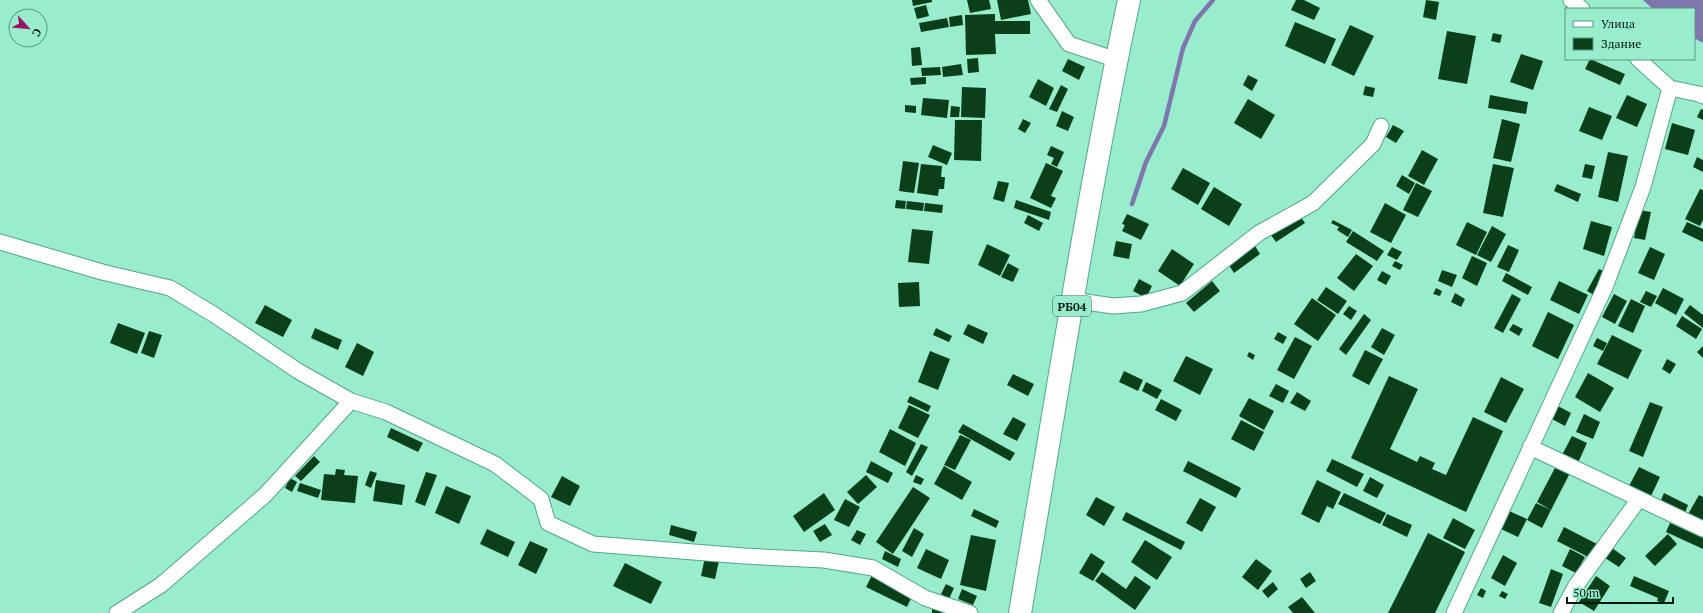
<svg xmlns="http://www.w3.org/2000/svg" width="1703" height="613" font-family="'PT Serif',serif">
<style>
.water{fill:#7d77ae}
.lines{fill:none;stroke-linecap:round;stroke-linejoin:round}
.stream{stroke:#7d77ae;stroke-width:4.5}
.building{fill:#0a3f19}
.minor-casing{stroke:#52a689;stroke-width:17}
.primary-casing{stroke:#52a689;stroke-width:24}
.minor{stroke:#fff;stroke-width:15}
.primary{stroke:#fff;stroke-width:22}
.labels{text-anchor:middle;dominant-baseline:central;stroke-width:4;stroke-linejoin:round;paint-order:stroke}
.shield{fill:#99edcd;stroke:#2f5a4a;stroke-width:1}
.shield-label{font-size:12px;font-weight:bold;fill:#011b12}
</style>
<rect width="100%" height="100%" fill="#99edcd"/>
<path class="water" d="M1643,0H1703V43L1694,38V9H1653Z"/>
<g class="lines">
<path class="stream" d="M1132,204L1146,162L1164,126L1183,48L1195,21L1213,0"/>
</g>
<path class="building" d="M912,0H932V2L913,6Z
M967,0H989L991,9L970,13Z
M997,0H1028L1031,14L1001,20Z
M1296,0H1304L1320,8L1314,20L1291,10Z
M1426,0L1439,2L1436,20L1423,17Z
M926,5L929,16L917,19L914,8Z
M995,14V21H1030V34H995L996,54L966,55L965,15Z
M962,15L963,25L950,27L949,17Z
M947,18L949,27L921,32L919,23Z
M1295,22L1336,39L1325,64L1285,46Z
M1350,25L1374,36L1354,76L1331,65Z
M1447,31L1476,36L1467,84L1438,79Z
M1493,33L1502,35L1500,43L1491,41Z
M920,47L922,65L912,66L911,48Z
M1521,54L1543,61L1533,90L1510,82Z
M978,58L979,72L968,73L967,59Z
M1068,59L1085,67L1079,80L1062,71Z
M1590,59L1625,74L1620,85L1585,69Z
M961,64L963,75L943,77L942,67Z
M940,67L941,75L922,76L921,68Z
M1248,75L1258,80L1252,91L1243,85Z
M926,77V84L911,85L910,78Z
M1038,79L1054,88L1046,106L1029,97Z
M1061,85L1068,89L1057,112L1049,109Z
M1365,86L1375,88L1373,97L1363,95Z
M962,87L986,88L985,118L961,117Z
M1490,95L1528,102L1526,114L1488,108Z
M1627,95L1647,104L1637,127L1616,118Z
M923,98L949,100L947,118L921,115Z
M1248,99L1275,115L1261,139L1234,123Z
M905,105L916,106V113L905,112Z
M951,106L960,107L959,117H950Z
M1589,107L1612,116L1602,140L1579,131Z
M1701,109L1703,110V120L1697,117Z
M1062,111L1074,117L1068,131L1056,126Z
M1023,119L1031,123L1025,133L1018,129Z
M1502,119L1520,124L1511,162L1493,158Z
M955,120H982L981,161L954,160Z
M1672,123L1695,130L1688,155L1665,149Z
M1393,125L1404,131L1396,143L1386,137Z
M933,145L952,153L947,165L928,157Z
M1051,146L1064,152L1057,167L1051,164L1054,158L1047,155Z
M1422,150L1438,159L1424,185L1408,176Z
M1608,152L1628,156L1618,202L1598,197Z
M1697,157L1703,160V172L1693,167Z
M903,161L919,163L914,193L899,191Z
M1046,163L1063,171L1051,196L1056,198L1051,208L1030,198Z
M921,164L942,166L941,177H945L944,189H939L938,196L917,193Z
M1493,164L1514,168L1503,217L1483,213Z
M1585,164L1595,166L1592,179L1582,177Z
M1183,168L1210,183L1198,205L1171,189Z
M1402,175L1415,183L1409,194L1396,186Z
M998,181L1009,183L1004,202L993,199Z
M1416,183L1432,191L1418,217L1403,210Z
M1557,184L1581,194L1578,202L1554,191Z
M1214,187L1242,204L1229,226L1201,209Z
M1700,189L1703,190V220L1700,226L1685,219Z
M896,200L906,201L905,209L895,208Z
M1016,200L1051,212L1049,220L1014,208Z
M907,201L924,203L923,211L906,209Z
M925,203L943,205L942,213L924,211Z
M1385,203L1406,215L1391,243L1370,232Z
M1639,210L1651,212L1645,240L1634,238Z
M1127,214L1149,224L1141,240L1122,231L1125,225L1122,224Z
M1028,215L1043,223L1039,231L1024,223Z
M1300,216L1305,223L1276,242L1271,235Z
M1333,220L1352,230L1348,237L1337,230L1339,227L1331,223Z
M1591,221L1612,227L1604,256L1583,249Z
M1467,222L1487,232L1476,255L1456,245Z
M1687,222L1703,229V242L1682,232Z
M1492,226L1506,234L1491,262L1477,255Z
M912,229L933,231L929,264L908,262Z
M1353,231L1384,251L1377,261L1346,242Z
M1116,241L1132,244L1129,259L1113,256Z
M987,244L1010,255L1000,276L978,265Z
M1508,245L1519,250L1509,272L1497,267Z
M1255,246L1260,254L1234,273L1229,265Z
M1392,247L1402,252L1397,260L1387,255Z
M1650,247L1665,254L1654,280L1638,273Z
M1172,249L1194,264L1180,286L1158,271Z
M1356,254L1373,266L1354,291L1337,278Z
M1472,256L1487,263L1477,286L1462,278Z
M1395,261L1403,265L1400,270L1392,266Z
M1008,263L1019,269L1013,282L1001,277Z
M1599,269L1606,272L1594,295L1587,291Z
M1442,270L1457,275L1452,287L1438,281Z
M1382,271L1391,276L1386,285L1377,280Z
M1506,273L1532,287L1528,295L1502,281Z
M1139,279L1152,286L1146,298L1133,291Z
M1212,281L1220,291L1194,312L1186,303Z
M1559,281L1588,295L1579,314L1550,300Z
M919,282L920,306L899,307L898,283Z
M1326,287L1347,301L1338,314L1317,300Z
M1436,288L1442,291L1440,296L1433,294Z
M1663,288L1684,299L1676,315L1655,303Z
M1646,291L1657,296L1651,307L1640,302Z
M1455,293L1465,299L1461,307L1451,302Z
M1512,294L1521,299L1503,333L1494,328Z
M1614,294L1627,301L1615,324L1602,317Z
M1312,298L1336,315L1318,341L1294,324Z
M1631,299L1645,306L1633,333L1618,326Z
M265,305L292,320L283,337L255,323Z
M1690,305L1703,315V328L1684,313Z
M1349,306L1357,311L1351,320L1343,314Z
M1548,312L1574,325L1558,359L1532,346Z
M1364,314L1371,320L1346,355L1339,349Z
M1682,316L1702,329L1696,339L1676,326Z
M118,323L145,333L137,354L110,343Z
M968,324L988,333L983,344L963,334Z
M1513,324L1523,329L1519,336L1509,330Z
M315,328L342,340L338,350L311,338Z
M936,328L952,336L949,342L933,335Z
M1382,328L1395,335L1384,355L1371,347Z
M149,331L162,335L154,358L141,353Z
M1278,332L1287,337L1283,344L1274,339Z
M1612,335L1642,350L1628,379L1597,364Z
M1295,337L1312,346L1294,379L1277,370Z
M1597,338L1607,343L1603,351L1593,346Z
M357,343L374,352L363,376L345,367Z
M1703,346V358L1697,352Z
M1365,350L1383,359L1369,385L1352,376Z
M930,351L950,359L938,390L918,382Z
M1249,352L1255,355L1253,360L1247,356Z
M1186,356L1213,369L1200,395L1173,381Z
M1667,359L1676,364L1670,374L1662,369Z
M1124,371L1143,380L1138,391L1119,382Z
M1588,373L1614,388L1600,412L1575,397Z
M1013,374L1034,384L1028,396L1007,385Z
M1389,376L1418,389L1390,449L1417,462L1420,456L1435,463L1432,469L1446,475L1473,417L1503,431L1466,512L1351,458Z
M1501,377L1524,389L1506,423L1484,412Z
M1146,382L1162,390L1157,399L1142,391Z
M1276,384L1289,391L1283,403L1269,396Z
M1297,392L1311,401L1305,411L1290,403Z
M910,396L931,406L928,412L907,402Z
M1249,398L1274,411L1264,430L1239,416Z
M1161,399L1182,410L1176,421L1155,410Z
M1650,402L1663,407L1643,457L1629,451Z
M909,405L930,415L918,438L898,428Z
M1558,406L1571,413L1565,426L1552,419Z
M1584,414L1600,422L1593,439L1576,432Z
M1013,417L1026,424L1017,441L1003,434Z
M1241,420L1264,432L1254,451L1231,439Z
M963,424L1015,453L1010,461L958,432Z
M391,428L423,443L418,452L387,437Z
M890,429L916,443L905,466L879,452Z
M960,435L971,440L955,470L944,465Z
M1572,436L1587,443L1578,463L1562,455Z
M921,444L928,447L912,476L906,472Z
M314,456L320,462L301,481L295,476Z
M1332,459L1364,474L1357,487L1326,471Z
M871,461L893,473L888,483L866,472Z
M1188,461L1241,488L1236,498L1183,471Z
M1557,464L1571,471L1551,510L1537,502Z
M944,466L972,482L962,500L934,484Z
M1639,467L1660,477L1651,496L1629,486Z
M336,469L345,470L344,475L358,476L355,503L321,500L324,474L335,475Z
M370,471L377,473L371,488L365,485Z
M426,472L437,475L425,506L415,502Z
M866,475L877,487L858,504L847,492Z
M916,475L924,479L921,485L913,482Z
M562,476L580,486L570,506L551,497Z
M1370,477L1384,485L1377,498L1363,491Z
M290,478L297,482L292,492L285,488Z
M376,480L405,485L402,505L373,501Z
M1317,480L1341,492L1333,509L1327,506L1319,523L1301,514Z
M300,483L321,490L318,498L297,491Z
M446,486L471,496L459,524L435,513Z
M913,487L930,498L893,554L876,542Z
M824,493L835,510L804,532L793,516Z
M1344,493L1386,513L1380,524L1338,504Z
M1664,493L1688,505L1685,513L1661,500Z
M1699,495L1703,497V525L1687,516Z
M1096,497L1115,507L1104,526L1086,515Z
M1200,498L1216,507L1202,532L1186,523Z
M845,499L860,507L849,527L834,520Z
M1536,503L1551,510L1542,528L1527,520Z
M974,509L999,521L996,528L971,516Z
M1509,511L1527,519L1518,537L1501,529Z
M1126,512L1185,542L1181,550L1122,520Z
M1387,514L1412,525L1407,537L1382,525Z
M1453,518L1475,530L1465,549L1443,538Z
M1670,523L1703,538V549L1666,532Z
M825,524L832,535L820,542L813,531Z
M671,525L697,532L694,542L669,535Z
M1564,527L1597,544L1590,558L1557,541Z
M914,528L924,534L912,557L902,551Z
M487,529L515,542L508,557L480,544Z
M857,530L866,534L860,545L851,540Z
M1428,533L1465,552L1435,613H1388Z
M1668,534L1677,544L1655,566L1645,556Z
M971,535L996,540L986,591L960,585Z
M1145,540L1172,557L1157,580L1131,562Z
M530,541L548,549L536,574L518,565Z
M1612,548L1626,558L1619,567L1605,558Z
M926,549L949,560L941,579L917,568Z
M1570,549L1585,557L1576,573L1562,566Z
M885,551L901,559L898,567L882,559Z
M1091,553L1105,562L1093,581L1079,573Z
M1503,555L1517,563L1505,586L1491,578Z
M705,557L719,561L715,579L701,576Z
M1256,559L1272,571L1258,590L1242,577Z
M625,563L662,582L651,604L613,586Z
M1551,569L1563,574L1551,607L1539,603Z
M1102,572L1126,589L1135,576L1151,587L1135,610L1095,581Z
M1310,572L1316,581L1306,588L1300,579Z
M872,575L913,594L907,607L866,587Z
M1596,576L1610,586L1594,611L1579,602Z
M1634,576L1669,591L1664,603L1657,601L1658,598L1630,586Z
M1273,582L1278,589L1268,598L1262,591Z
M946,584L954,588L949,599L941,594Z
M1481,588L1486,591L1483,598L1477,595Z
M962,589L977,596L973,605L958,599Z
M1502,591L1508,594L1505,599L1499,596Z
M1302,597L1315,613H1293L1288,607Z
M932,609L952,611V613H932Z"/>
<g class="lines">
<defs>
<path id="minor" d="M1038,0L1069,44L1117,60
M1571,0L1582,9
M1670,88L1699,94L1703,96
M0,242L102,272L170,288L213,314L298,371L351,401L386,412L495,464L541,499L548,523L593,544L744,556L824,560L873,568L925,598L970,613
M1073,300L1113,306L1141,304L1182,293L1259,233L1313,203L1373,144L1381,126
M1530,447L1703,529
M117,613L161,585L265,495L351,401
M1454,613L1605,287L1643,187L1670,88L1638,59
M1561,613L1575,587L1639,499"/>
<path id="primary" d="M1020,613C1055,408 1086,203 1129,0"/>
</defs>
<use href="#minor" class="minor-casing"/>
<use href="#primary" class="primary-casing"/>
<use href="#minor" class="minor"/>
<use href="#primary" class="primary"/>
</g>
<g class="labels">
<rect class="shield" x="1053" y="296" width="38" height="20" rx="3"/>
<g class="shield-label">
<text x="1072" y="306">РБ04</text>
</g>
</g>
<rect x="1565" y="8" width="130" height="52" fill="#99edcd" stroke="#5c9982"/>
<rect x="1573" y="21" width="20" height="6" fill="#ffffff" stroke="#5c9982"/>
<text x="1601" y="28" font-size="12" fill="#011b12">Улица</text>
<rect x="1573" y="38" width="20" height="12" fill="#0a3f19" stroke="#5c9982"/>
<text x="1601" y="48" font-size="12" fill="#011b12">Здание</text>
<g transform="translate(28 28) rotate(117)"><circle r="19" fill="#99edcd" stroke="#5c9982"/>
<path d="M0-3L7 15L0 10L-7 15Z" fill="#971167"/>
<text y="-6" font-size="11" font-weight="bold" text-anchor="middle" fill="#011b12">С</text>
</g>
<path d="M1567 597v6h106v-6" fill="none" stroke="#011b12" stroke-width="2"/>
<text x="1573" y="597" font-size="12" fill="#011b12" stroke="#99edcd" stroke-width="3" paint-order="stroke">50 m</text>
</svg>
